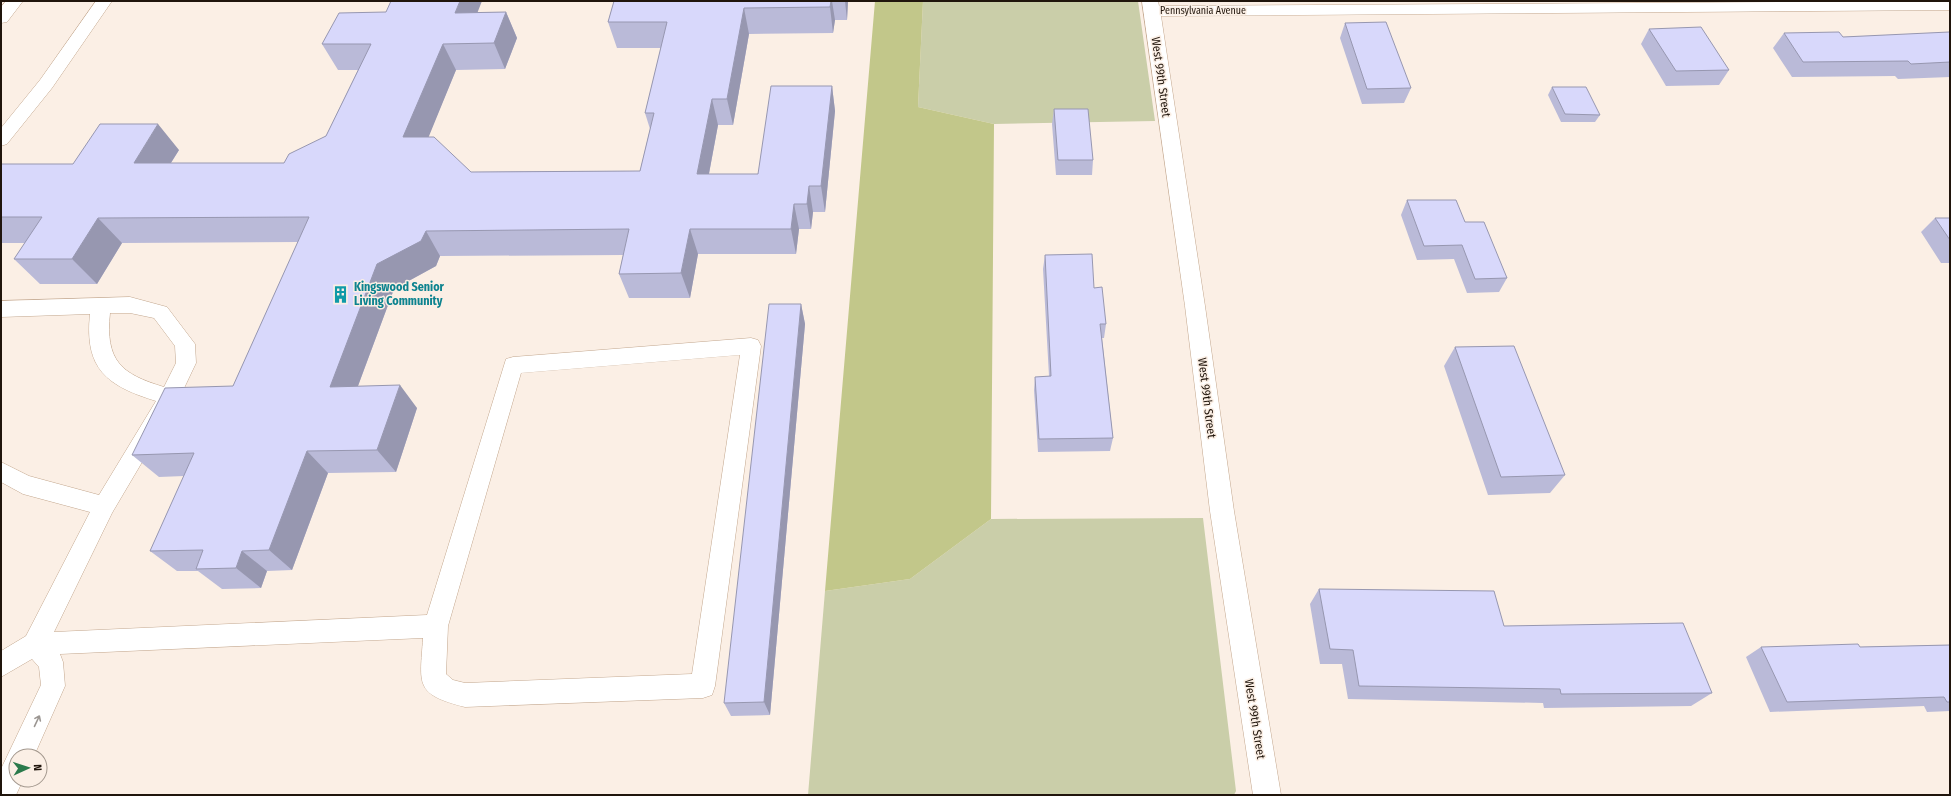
<svg xmlns="http://www.w3.org/2000/svg" width="1951" height="796" font-family="'Fira Sans Condensed',sans-serif">
<style>
.green{fill:#cacea9}
.forest{fill:#c2c78a}
.lines{fill:none;stroke-linecap:round;stroke-linejoin:round}
.service-casing{stroke:#c3a78e;stroke-width:1}
.minor-casing{stroke:#c3a78e;stroke-width:1}
.service{fill:#fff;fill-rule:evenodd}
.minor{fill:#fff;fill-rule:evenodd}
.wall{fill:#babad8}
.shaded-wall{fill:#9797b0}
.building{fill:#d8d8fb;stroke:#9797b0}
.oneway{stroke:#9b9692}
.labels{text-anchor:middle;dominant-baseline:central;stroke-width:3;stroke-linejoin:round;paint-order:stroke}
.far-street-label{font-size:10px;fill:#20150c;stroke:#fbefe5}
.street-label{font-size:12px;fill:#20150c;stroke:#fbefe5}
.culture-label{font-size:12px;font-weight:bold;fill:#0d838f;stroke:#fbefe5;text-anchor:start}
</style>
<rect width="100%" height="100%" fill="#fbefe5"/>
<path class="green" d="M923,1H1138L1155,121L994,124L918,107Z
M1203,518L1236,791L1234,795H808L825,591L910,579L991,519Z"/>
<path class="forest" d="M875,1H923L918,107L994,124L991,519L910,579L825,591Z"/>
<g class="lines">
<defs>
<path id="service" d="M96,1H112L52,88L7,144L1,146V128L40,80Z
M130,297L167,307L195,344L196,363L177,403L112,513L54,632L427,615L506,359L513,357L751,338L758,340L761,346L715,686L712,695L703,698L465,707C414,694 420,685 423,638L60,654L63,662L65,686L34,756H16V780H23L16,795H1V769L41,685L39,667L32,659L1,677V651L26,636L90,512L23,494L1,482V462L29,476L99,495L156,401C107,386 84,369 90,314L1,317V301ZM110,313H130L154,318L175,346L176,363L164,387C121,374 105,361 110,313ZM740,355L692,674L465,683L453,680L446,674L448,626L521,373Z"/>
<path id="minor" d="M6,1H23L7,22L1,23V7Z
M1142,1H1158L1159,6L1950,1V10L1161,16L1205,306L1234,511L1281,795H1253L1210,511L1185,306Z"/>
</defs>
<use href="#service" class="service-casing"/>
<use href="#minor" class="minor-casing"/>
<use href="#service" class="service"/>
<use href="#minor" class="minor"/>
</g>
<path class="wall" d="M614,1H848L847,20H835L833,33L749,34L733,125H718L709,174H758L832,86L835,111L825,212H813L811,229H799L796,254H698L690,298H629L619,274L623,255L440,256L436,266L394,289L358,386L417,408L396,472L328,473L292,570L267,571L261,588L222,589L198,571H177L150,551L184,476L159,477L132,455L233,386L298,242L122,243L97,284H40L14,259L25,243H1V164H73L179,150L171,163H284L326,136L358,70H338L322,44L386,12H506L517,38L505,69L456,70L428,137L471,172L640,171L650,129L645,113L661,48H617L608,22Z
M1345,23L1411,88L1404,103L1362,104L1340,38Z
M1649,29L1729,70L1719,85L1666,86L1641,44Z
M1784,33L1843,37L1950,33V77L1898,79L1895,76L1792,77L1773,48Z
M1552,87L1600,115L1595,122H1561L1548,95Z
M1054,109L1093,160L1092,175H1056L1052,124Z
M1407,200L1465,222L1507,278L1499,292L1467,293L1454,259L1417,260L1401,215Z
M1935,218H1950V263H1941L1921,232Z
M1045,255L1094,288L1106,324L1104,338H1102L1113,438L1110,451L1038,452L1034,390L1035,377L1049,376L1043,269Z
M801,304L805,324L770,715L731,716L724,703Z
M1455,347L1565,475L1550,493L1488,495L1444,366Z
M1319,589L1504,626L1712,693L1691,706L1544,708L1543,703L1348,699L1342,664H1320L1310,604Z
M1950,645V711L1927,712L1924,706L1770,712L1746,657L1761,647H1860Z"/>
<path class="shaded-wall" d="M460,1H482L467,39L455,13Z
M831,1H832L835,20L833,33L830,7Z
M845,1H848L847,20Z
M744,8L749,34L733,125L727,99Z
M506,12L517,38L505,69L494,43Z
M443,44L456,70L418,163L403,137Z
M832,86L835,111L825,212L821,186Z
M712,99L718,125L704,200L697,174Z
M158,124L179,150L155,188L134,163Z
M809,186L813,212L811,229L807,204Z
M794,204L799,229L796,254L791,229Z
M98,218L122,243L97,284L72,259Z
M690,229L698,254L690,298L681,273Z
M426,231L440,256L436,266L394,289L349,410L330,387L377,264Z
M801,304L805,324L770,715L764,702Z
M400,385L417,408L396,472L377,450Z
M307,451L328,473L292,570L269,550Z
M242,551L267,571L261,588L236,568Z"/>
<path class="building" d="M391,1H460L455,13L506,12L494,43L443,44L403,137H434L471,172L640,171L654,113H645L667,22H608L614,1H831L830,7L744,8L727,99H712L697,174H758L771,86H832L821,186H809L807,204H794L791,229H690L681,273L619,274L629,229L426,231L421,241L377,264L330,387L400,385L377,450L307,451L269,550L242,551L236,568L196,569L203,550L150,551L194,453L132,455L165,388L233,386L309,217L98,218L72,259H14L42,217H1V164H73L100,124H158L134,163H284L289,154L326,136L371,44H322L339,13L386,12Z
M1386,22L1411,88L1367,89L1345,23Z
M1701,27L1729,70L1676,71L1649,29Z
M1839,32L1843,37L1949,32L1950,33V62L1911,64L1908,61L1803,62L1784,33Z
M1552,87H1586L1600,115L1565,114Z
M1054,109H1088L1093,160H1058Z
M1407,200H1456L1465,222H1484L1507,278L1475,279L1462,245L1424,246Z
M1935,218H1950V240Z
M1092,254L1094,288L1102,287L1106,324H1100L1113,438L1039,439L1035,377L1051,376L1045,255Z
M769,304H801L764,702L724,703Z
M1514,346L1565,475L1501,477L1455,347Z
M1319,589L1494,591L1504,626L1683,623L1712,693L1561,694L1560,689L1359,686L1353,650L1330,649Z
M1858,644L1860,647L1950,645V702H1947L1944,697L1787,702L1761,647Z"/>
<defs><path id="oneway-shaft" d="M-6 0H5M1.5-3L5.5 0L1.5 3" fill="none" stroke-width="1.6" stroke-linecap="round" stroke-linejoin="round"/></defs>
<use class="oneway" href="#oneway-shaft" transform="translate(37 721) rotate(-65)"/>
<defs>
<symbol id="building-bare" viewBox="-9 -9 18 18"><path d="M-4-6H4V6H1V3H-1V6H-4ZM-2.5-4.3h1.7v1.8h-1.7ZM.8-4.3h1.7v1.8H.8ZM-2.5-1h1.7V.8h-1.7ZM.8-1h1.7V.8H.8Z" fill="#0f9aa8" stroke="#fbefe5" stroke-width="2.5" paint-order="stroke"/></symbol>
</defs>
<g fill-rule="evenodd">
<use href="#building-bare" x="328" y="282" width="25" height="25"/>
</g>
<g class="labels">
<g class="far-street-label">
<text x="1203" y="11">Pennsylvania Avenue</text>
</g>
<g class="street-label">
<text transform="translate(1161 77) rotate(82)">West 99th Street</text>
<text transform="translate(1207 398) rotate(83)">West 99th Street</text>
<text transform="translate(1255 719) rotate(81)">West 99th Street</text>
</g>
<g class="culture-label">
<text x="354" y="287">Kingswood Senior<tspan x="354" dy="14">Living Community</tspan></text>
</g>
</g>
<rect width="1951" height="796" fill="none" stroke="#20150c" stroke-width="4"/>
<g transform="translate(28 768) rotate(87)"><circle r="19" fill="#fbefe5" stroke="#a3988e"/>
<path d="M0-3L7 15L0 10L-7 15Z" fill="#2b7a4b"/>
<text y="-6" font-size="11" font-weight="bold" text-anchor="middle" fill="#20150c">N</text>
</g>
</svg>
